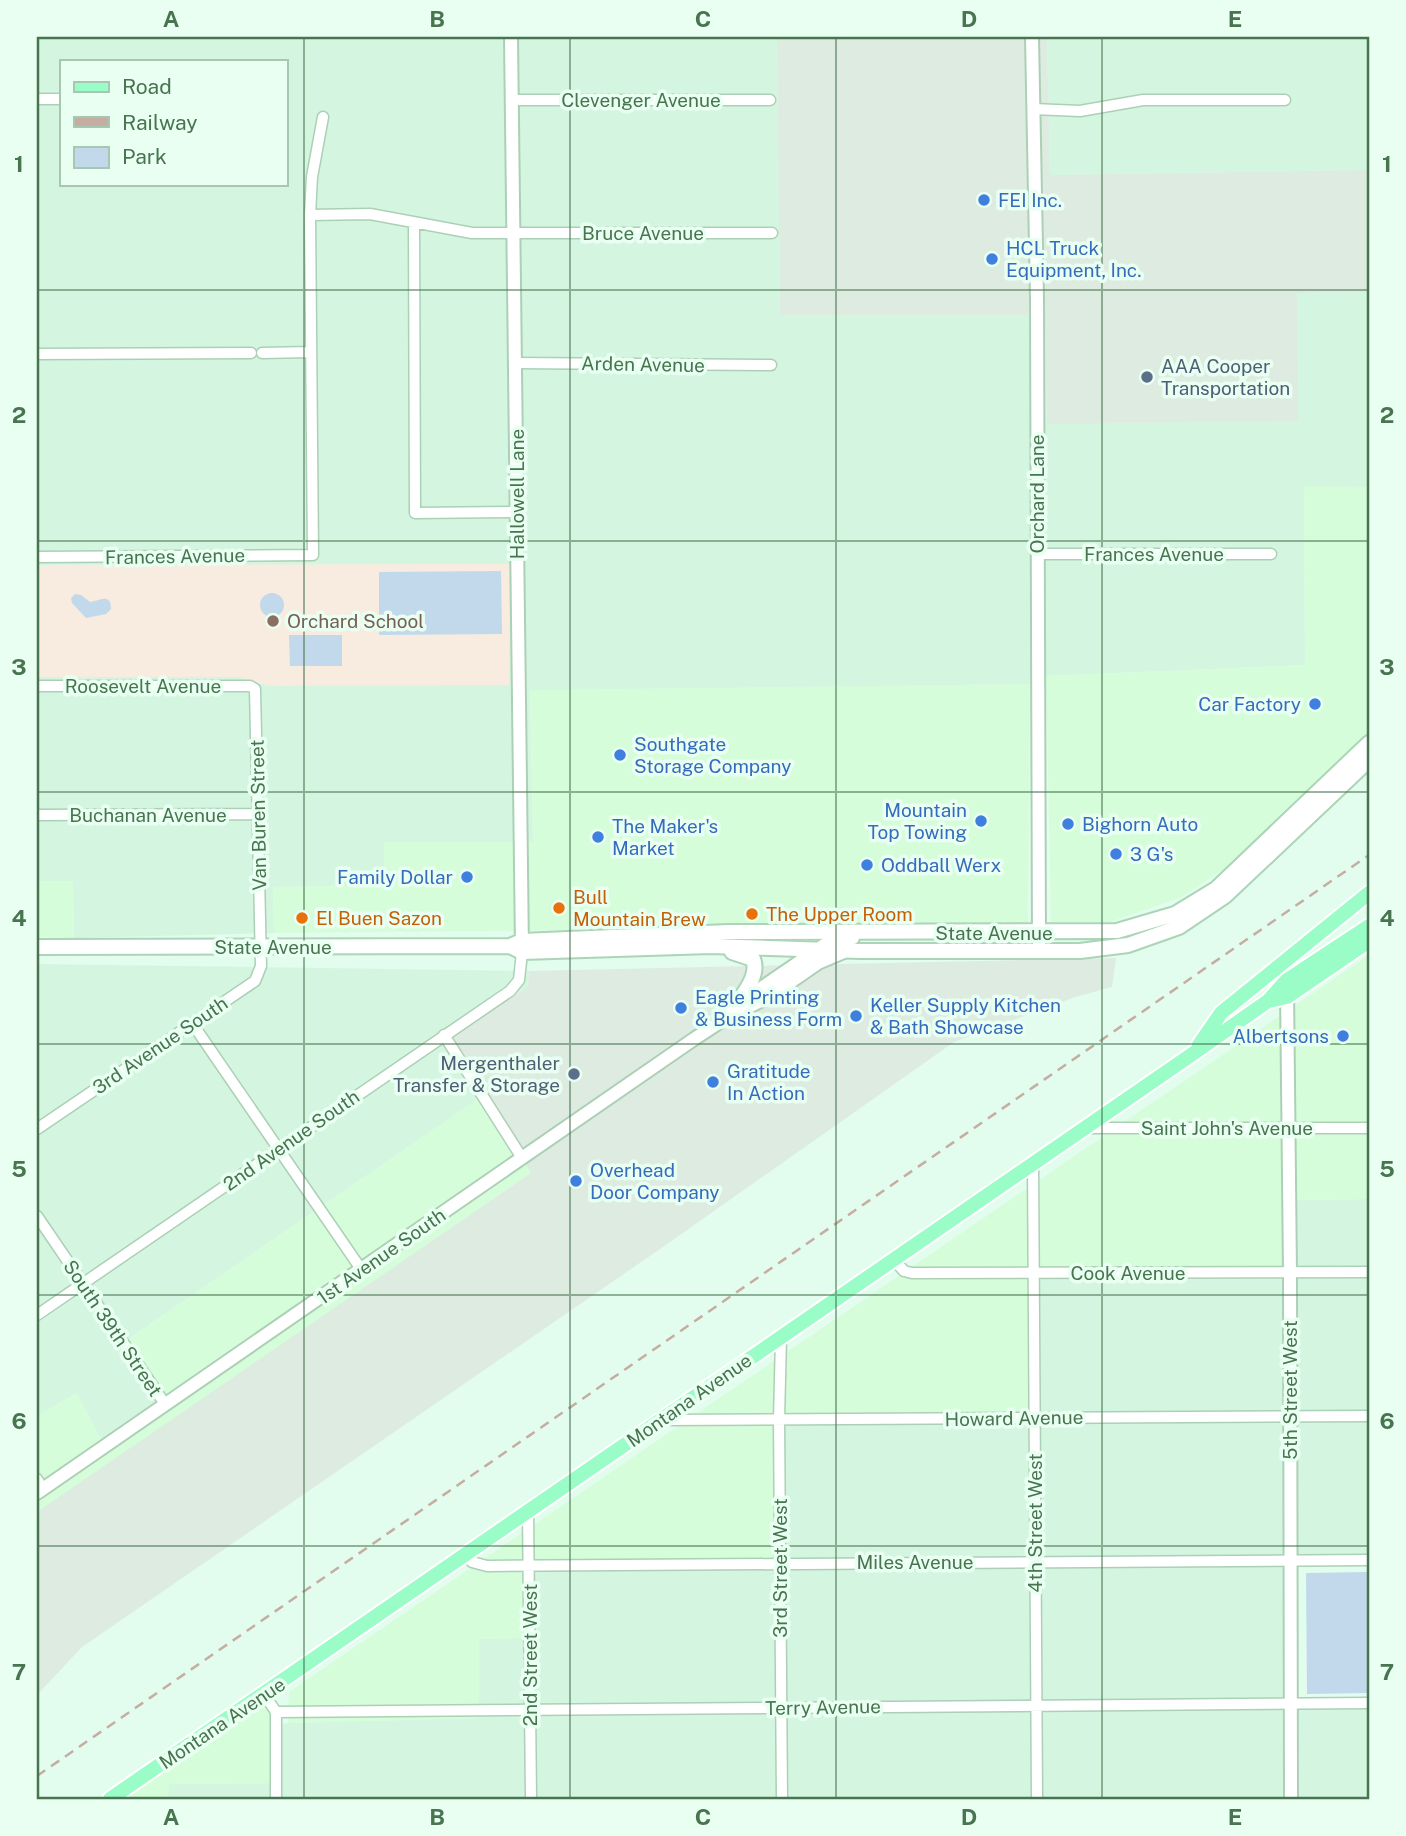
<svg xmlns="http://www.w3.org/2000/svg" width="1406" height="1836" font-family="'Public Sans',sans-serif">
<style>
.residential{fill:#d4f6e1;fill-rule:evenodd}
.commercial{fill:#d6fdda}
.industrial{fill:#ddebe1}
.education{fill:#f8ebdf}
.green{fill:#c1d9ea}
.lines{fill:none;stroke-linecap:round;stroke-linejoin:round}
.minor-casing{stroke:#acd0b5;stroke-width:13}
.tertiary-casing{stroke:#acd0b5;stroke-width:16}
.secondary-casing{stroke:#abd5b6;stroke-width:18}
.primary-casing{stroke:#fff;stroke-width:18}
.minor{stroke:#fff;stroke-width:10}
.tertiary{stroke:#fff;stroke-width:12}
.secondary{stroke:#fff;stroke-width:14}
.primary{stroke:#9afcc6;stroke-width:14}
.rail{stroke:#c5aea1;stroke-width:2.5;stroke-dasharray:10 7;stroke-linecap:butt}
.grid{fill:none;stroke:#487450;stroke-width:2;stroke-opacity:0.55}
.shop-dot{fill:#3f7fe0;stroke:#e8fff2;stroke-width:2.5}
.service-dot{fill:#5c6f8a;stroke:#e8fff2;stroke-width:2.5}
.education-dot{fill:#8d6e63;stroke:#e8fff2;stroke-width:2.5}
.food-dot{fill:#e8710a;stroke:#e8fff2;stroke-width:2.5}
.labels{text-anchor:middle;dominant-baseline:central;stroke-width:7;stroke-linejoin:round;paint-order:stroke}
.street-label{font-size:19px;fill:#487450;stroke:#e8fff2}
.shop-label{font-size:19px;fill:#366cbe;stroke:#e8fff2;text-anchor:start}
.service-label{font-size:19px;fill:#4e5e75;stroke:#e8fff2;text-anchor:start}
.education-label{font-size:19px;fill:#785e54;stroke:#e8fff2;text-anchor:start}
.food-label{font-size:19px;fill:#c56008;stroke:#e8fff2;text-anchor:start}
.neatline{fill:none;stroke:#487450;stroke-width:2.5}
.grid-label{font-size:23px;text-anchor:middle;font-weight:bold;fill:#487450}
</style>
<rect width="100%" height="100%" fill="#e2fcee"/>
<path class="residential" d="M37,37H777L780,315H1045L1047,424L1297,293L1369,292V487H1304L1305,665L1046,676L1030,684L530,691L533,842H385L384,885L273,887L274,933L74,938L73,881H37V677H240L269,686L510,565H37ZM61,61H285V184H61Z
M1047,37H1369V170L1050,175Z
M37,964L530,971L527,988L444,1035L481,1097L124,1342L165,1404L105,1446L76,1393L37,1417Z
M1369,1199V1560H1290L1289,1357L1284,1799H168V1784L276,1783V1725L288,1723L479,1718V1639L529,1566L1033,1273L1288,1200Z
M1290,1703H1369V1799H1291Z"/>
<path class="commercial" d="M1304,486L1369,487V740L1295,802L1230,865L1182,897L1110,922H1051L1046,676L1305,665Z
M1030,684L1028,926L274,933L273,887L384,885V842H533L530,690Z
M37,881H73L74,938L37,937Z
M1369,955V1199L1289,1200L1290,1273H1034L1035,1417L779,1421L780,1562L530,1566L531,1638L479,1639V1718L288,1723L289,1692Z
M481,1097L531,1173L37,1514V1417L76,1393L105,1446L165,1404L123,1343Z
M264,1694L276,1712V1783L169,1784L168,1799H111Z"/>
<path class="industrial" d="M777,37H1047L1050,175L1369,170V292L1297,293L1298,421L1047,424L1045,315H780Z
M1116,958L1112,987L1075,997L954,1042L660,1249L82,1647L37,1695V1512L531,1173L444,1035L527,988L530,971Z"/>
<path class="education" d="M510,564L509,685L269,686L240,677H37V565Z"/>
<path class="green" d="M501,571L502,634L379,635V572Z
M260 605a12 12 0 1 1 24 0a12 12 0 1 1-24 0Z
M75,594L81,595L90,602C99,601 111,592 111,609L106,614L86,618L72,603L71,598Z
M289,635H342V666H290Z
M1369,1572V1693L1307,1694L1306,1573Z"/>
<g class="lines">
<defs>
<path id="minor" d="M37,99H61
M512,100H770
M1033,109L1080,111L1143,100H1285
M310,215L370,214L472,233H772
M414,223L415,513L517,512
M262,353L310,352
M37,354L251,353
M516,363L771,365
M1037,554H1271
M37,557L313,555L310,215L312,177L323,117
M37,686H250L255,689L261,966L255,981L37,1129
M37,815L259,814
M192,1023L361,1269
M444,1035L522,1158
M1085,1128H1369
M1033,1163L1037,1799
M37,1216L165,1404
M893,1259L904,1271L912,1273L1369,1272
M37,1315L510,991L519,980L522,952
M781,1337L779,1420L782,1799
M660,1420L1369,1416
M37,1479L43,1489
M528,1511L531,1799
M465,1555L472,1562L487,1566L1369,1560
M264,1694L276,1712V1799
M276,1712L1369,1703"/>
<path id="tertiary" d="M511,37L522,950
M1032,37L1037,299L1039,951
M1287,988L1290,1273L1291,1799
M739,1007L757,991L827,943L838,939L853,938
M37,1493L694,1039L726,1018L769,997L818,963L844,952"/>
<path id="secondary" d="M510,946L522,952L711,946L860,951H1080L1128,945L1179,927L1225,896L1369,760
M37,947L510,946L522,941L728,932L1117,931L1175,914L1216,889L1369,743
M726,1018C736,1003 761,978 753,959L732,952"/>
<path id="primary" d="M1268,1001L1287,997L1369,941
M1199,1045L1221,1013L1369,893
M110,1799L1191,1055L1268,1001L1287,980L1369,926"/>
</defs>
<use href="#minor" class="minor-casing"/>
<use href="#tertiary" class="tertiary-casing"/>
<use href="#secondary" class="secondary-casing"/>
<use href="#primary" class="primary-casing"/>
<use href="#minor" class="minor"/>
<use href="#tertiary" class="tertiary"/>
<use href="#secondary" class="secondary"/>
<use href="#primary" class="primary"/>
<path class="rail" d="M37,1776L1369,855"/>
</g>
<path class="grid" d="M304,37V1799M570,37V1799M836,37V1799M1102,37V1799M37,290H1369M37,541H1369M37,792H1369M37,1044H1369M37,1295H1369M37,1546H1369"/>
<g class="shop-dot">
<circle cx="984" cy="200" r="7"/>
<circle cx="992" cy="259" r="7"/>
<circle cx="1315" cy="704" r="7"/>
<circle cx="620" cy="755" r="7"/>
<circle cx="981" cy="821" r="7"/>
<circle cx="1068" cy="824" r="7"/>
<circle cx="598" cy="837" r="7"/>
<circle cx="1116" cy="854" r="7"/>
<circle cx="867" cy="865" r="7"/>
<circle cx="467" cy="877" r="7"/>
<circle cx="681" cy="1008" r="7"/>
<circle cx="856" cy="1016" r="7"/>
<circle cx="1343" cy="1036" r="7"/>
<circle cx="713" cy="1082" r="7"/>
<circle cx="576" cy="1181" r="7"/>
</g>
<g class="service-dot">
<circle cx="1147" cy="377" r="7"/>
<circle cx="574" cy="1074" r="7"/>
</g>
<circle class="education-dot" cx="273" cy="621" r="7"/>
<g class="food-dot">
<circle cx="559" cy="908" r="7"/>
<circle cx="752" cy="914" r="7"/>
<circle cx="302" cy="918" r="7"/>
</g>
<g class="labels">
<g class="street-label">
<text x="641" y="100">Clevenger Avenue</text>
<text x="643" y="233">Bruce Avenue</text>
<text transform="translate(643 364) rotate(1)">Arden Avenue</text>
<text transform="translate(517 494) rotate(-90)">Hallowell Lane</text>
<text transform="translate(1037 494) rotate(-90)">Orchard Lane</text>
<text x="1154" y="554">Frances Avenue</text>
<text transform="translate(175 556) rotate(-1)">Frances Avenue</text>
<text x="143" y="686">Roosevelt Avenue</text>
<text x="148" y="815">Buchanan Avenue</text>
<text transform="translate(258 815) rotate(-91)">Van Buren Street</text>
<text x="994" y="933">State Avenue</text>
<text x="273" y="947">State Avenue</text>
<text transform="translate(160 1045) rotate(-34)">3rd Avenue South</text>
<text x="1227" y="1128">Saint John's Avenue</text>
<text transform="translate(291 1140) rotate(-35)">2nd Avenue South</text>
<text transform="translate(381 1256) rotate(-35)">1st Avenue South</text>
<text x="1128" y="1273">Cook Avenue</text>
<text transform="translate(113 1328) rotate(56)">South 39th Street</text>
<text transform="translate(1290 1390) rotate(-90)">5th Street West</text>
<text transform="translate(689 1400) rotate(-35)">Montana Avenue</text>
<text transform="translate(1014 1418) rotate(-1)">Howard Avenue</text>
<text transform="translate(1035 1523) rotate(-90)">4th Street West</text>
<text x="915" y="1562">Miles Avenue</text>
<text transform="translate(780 1568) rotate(-90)">3rd Street West</text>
<text transform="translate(530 1655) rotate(-90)">2nd Street West</text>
<text transform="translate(823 1707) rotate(-1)">Terry Avenue</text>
<text transform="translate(222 1723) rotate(-34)">Montana Avenue</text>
</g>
<g class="shop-label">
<text x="998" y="200">FEI Inc.</text>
<text x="1006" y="248">HCL Truck<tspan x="1006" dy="22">Equipment, Inc.</tspan></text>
<text x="1301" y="704" text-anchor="end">Car Factory</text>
<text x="634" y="744">Southgate<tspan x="634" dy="22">Storage Company</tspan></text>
<text x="967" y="810" text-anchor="end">Mountain<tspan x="967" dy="22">Top Towing</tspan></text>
<text x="1082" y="824">Bighorn Auto</text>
<text x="612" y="826">The Maker's<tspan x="612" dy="22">Market</tspan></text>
<text x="1130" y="854">3 G's</text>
<text x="881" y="865">Oddball Werx</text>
<text x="453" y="877" text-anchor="end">Family Dollar</text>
<text x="695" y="997">Eagle Printing<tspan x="695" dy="22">&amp; Business Form</tspan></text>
<text x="870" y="1005">Keller Supply Kitchen<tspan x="870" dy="22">&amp; Bath Showcase</tspan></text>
<text x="1329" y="1036" text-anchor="end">Albertsons</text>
<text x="727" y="1071">Gratitude<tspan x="727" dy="22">In Action</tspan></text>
<text x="590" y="1170">Overhead<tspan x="590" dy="22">Door Company</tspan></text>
</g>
<g class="service-label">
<text x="1161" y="366">AAA Cooper<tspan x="1161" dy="22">Transportation</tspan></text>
<text x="560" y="1063" text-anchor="end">Mergenthaler<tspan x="560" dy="22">Transfer &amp; Storage</tspan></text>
</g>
<g class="education-label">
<text x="287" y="621">Orchard School</text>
</g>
<g class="food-label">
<text x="573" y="897">Bull<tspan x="573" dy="22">Mountain Brew</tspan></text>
<text x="766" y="914">The Upper Room</text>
<text x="316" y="918">El Buen Sazon</text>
</g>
</g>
<rect width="1406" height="1836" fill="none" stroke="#e8fff2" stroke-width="77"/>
<rect x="60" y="60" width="228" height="126" fill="#e8fff2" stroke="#a8c7b1" stroke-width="2"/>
<rect x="74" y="82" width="35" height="10" fill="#9afcc6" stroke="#a8c7b1" stroke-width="2"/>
<text x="122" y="94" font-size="21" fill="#487450">Road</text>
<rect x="74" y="117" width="35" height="10" fill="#c5aea1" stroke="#a8c7b1" stroke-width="2"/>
<text x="122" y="130" font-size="21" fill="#487450">Railway</text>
<rect x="74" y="147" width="35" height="21" fill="#c1d9ea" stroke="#a8c7b1" stroke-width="2"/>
<text x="122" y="164" font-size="21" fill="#487450">Park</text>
<rect x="38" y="38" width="1330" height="1760" class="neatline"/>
<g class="grid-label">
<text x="171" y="27">A</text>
<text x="437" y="27">B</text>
<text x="703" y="27">C</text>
<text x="969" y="27">D</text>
<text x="1235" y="27">E</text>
<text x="19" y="172">1</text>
<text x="1387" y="172">1</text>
<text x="19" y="423">2</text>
<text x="1387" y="423">2</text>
<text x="19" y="675">3</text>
<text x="1387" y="675">3</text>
<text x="19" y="926">4</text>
<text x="1387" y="926">4</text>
<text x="19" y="1177">5</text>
<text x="1387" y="1177">5</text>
<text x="19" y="1429">6</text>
<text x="1387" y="1429">6</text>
<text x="19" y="1680">7</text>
<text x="1387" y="1680">7</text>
<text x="171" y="1825">A</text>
<text x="437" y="1825">B</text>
<text x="703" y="1825">C</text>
<text x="969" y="1825">D</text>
<text x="1235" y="1825">E</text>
</g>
</svg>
